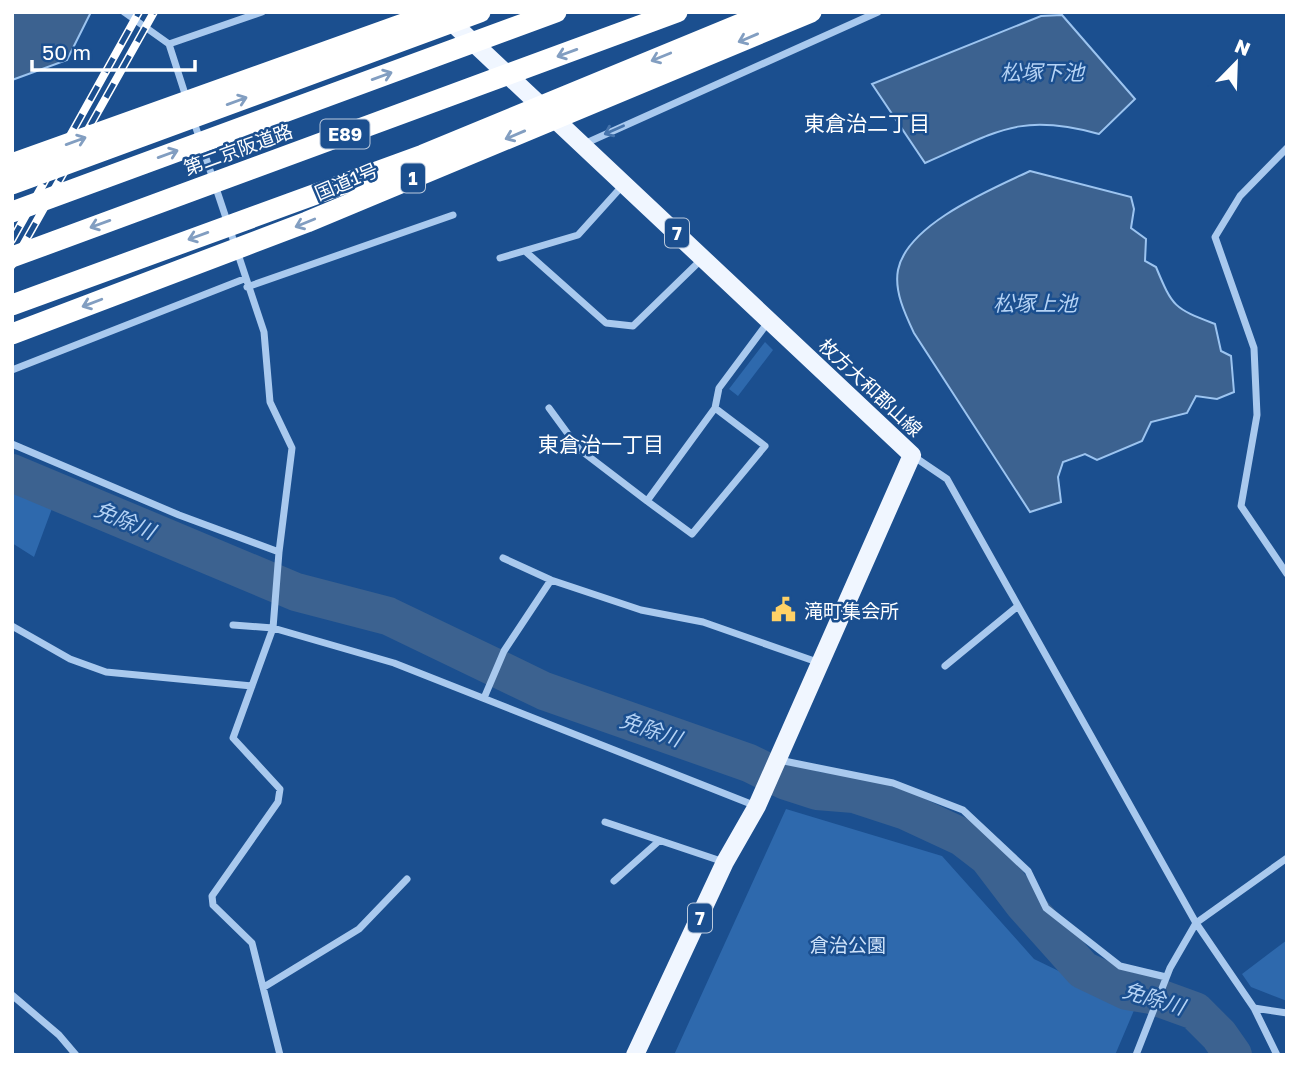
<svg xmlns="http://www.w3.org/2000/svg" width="1299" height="1067" font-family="'Golos Text','Noto Sans JP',sans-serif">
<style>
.green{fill:#2e69ad}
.water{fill:#3c6290;stroke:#9cc4f0;stroke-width:2}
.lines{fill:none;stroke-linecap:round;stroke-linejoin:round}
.river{stroke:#3c6290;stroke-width:38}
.street{stroke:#a9c9ee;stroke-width:7}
.primary{stroke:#f0f6ff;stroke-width:18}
.rail-casing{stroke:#fff;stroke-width:8}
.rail{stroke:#1b4f8f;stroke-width:5;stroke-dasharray:16;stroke-linecap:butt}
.highway-bridge{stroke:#fff;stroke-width:21}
.oneway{stroke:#829ec1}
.oneway2{stroke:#4674ac}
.labels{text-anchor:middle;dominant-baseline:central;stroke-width:5;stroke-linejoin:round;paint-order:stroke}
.shield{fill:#1b4f8f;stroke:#bbcadd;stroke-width:2}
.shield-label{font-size:18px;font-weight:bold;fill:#fff}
.street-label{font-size:19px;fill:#fff;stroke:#1b4f8f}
.poi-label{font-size:19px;fill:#fff;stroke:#1b4f8f;text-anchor:start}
.park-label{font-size:19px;fill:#cfe3fa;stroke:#1b4f8f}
.water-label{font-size:21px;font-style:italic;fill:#b5d3f5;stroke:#1b4f8f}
.neighbourhood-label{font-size:21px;fill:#fff;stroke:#1b4f8f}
</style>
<rect width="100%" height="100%" fill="#1b4f8f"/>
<path class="green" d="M765,342L773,350L738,396L729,389Z
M12,484L54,503L34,557L12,543Z
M786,809L942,856L1034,959L1135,1008L1115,1055H674Z
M1287,940V1001L1251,987L1242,974Z"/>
<path class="water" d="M12,12H89L90,14L67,60L12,80Z
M1062,15L1135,99L1099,134C1019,112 997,132 925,163L872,84L1041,16Z
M1030,171L1131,197L1134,209L1131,228L1146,239L1145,261L1156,267C1173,308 1174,308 1215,324L1221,351L1231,356L1234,392L1217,399L1196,396L1187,413L1151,422L1142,441L1097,460L1085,454L1063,462L1058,477L1061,502L1030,512L914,333C905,314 894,291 898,270C907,224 992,189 1030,171Z"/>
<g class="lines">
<path class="river" d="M12,473L296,592L388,616L544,691L749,763L786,781L817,791L854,794L906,811L962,837L988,857L1023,903L1083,970L1127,991L1151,995L1195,1011L1219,1035L1233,1055"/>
<path class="street" d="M124,12L169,44L262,12
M169,44L186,97
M193,119L264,332L270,402L292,448L279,552
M584,144L878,12
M1287,148L1240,196L1215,237L1254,348L1257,415L1241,506L1287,574
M525,251L606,323L633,326L703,258
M500,258L578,235L624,184
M247,287L453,215
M12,370L244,279
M549,408L579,449L647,501L715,408L719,388L769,321
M12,444L179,515L279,552L273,628L233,738L280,789L278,802L212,896L213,905L252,943L280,1055
M913,456L947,479L1196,923L1254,1008L1277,1055
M647,501L692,534L765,446L715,408
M503,558L551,580L641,610L703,622L820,663
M233,625L273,628L394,663L756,806
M12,626L70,659L106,672L252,686
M945,666L1018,606
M484,698L504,651L551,580
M779,760L893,783L963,810L1028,871L1046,908L1120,966L1166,977
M605,822L724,862
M614,881L659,841
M264,987L359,929L407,879
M12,995L59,1035L76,1055
M1254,1008L1287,1013
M1136,1055L1170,968L1196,923L1287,858"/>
<path class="primary" d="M445,16L912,455L757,806L725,862L635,1055"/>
<defs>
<path id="rail" d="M12,240L139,12
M12,265L154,12"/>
</defs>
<use href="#rail" class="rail-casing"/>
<use href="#rail" class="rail"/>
<path class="highway-bridge" d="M12,164L437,12
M12,184L480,12
M12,212L556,12
M12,257L677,12
M12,305L423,155L770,12
M12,334L307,222L811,12"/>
</g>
<defs><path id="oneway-shaft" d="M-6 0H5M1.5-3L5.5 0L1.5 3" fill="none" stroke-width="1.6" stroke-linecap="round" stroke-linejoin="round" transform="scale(1.75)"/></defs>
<g class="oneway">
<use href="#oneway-shaft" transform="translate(748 38) rotate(157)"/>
<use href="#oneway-shaft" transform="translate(567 53) rotate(160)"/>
<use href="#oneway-shaft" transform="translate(661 57) rotate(158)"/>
<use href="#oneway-shaft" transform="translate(382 76) rotate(-20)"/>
<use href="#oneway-shaft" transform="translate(237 101) rotate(-20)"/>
<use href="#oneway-shaft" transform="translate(515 135) rotate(157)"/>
<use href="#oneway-shaft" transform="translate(76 141) rotate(-20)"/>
<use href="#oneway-shaft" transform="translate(168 154) rotate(-20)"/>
<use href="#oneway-shaft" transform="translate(305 223) rotate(158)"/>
<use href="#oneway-shaft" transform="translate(100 224) rotate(160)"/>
<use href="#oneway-shaft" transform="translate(198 236) rotate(160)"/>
<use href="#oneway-shaft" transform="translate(92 303) rotate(159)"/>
</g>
<use class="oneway2" href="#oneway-shaft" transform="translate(614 130) rotate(156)"/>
<defs>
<symbol id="civic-bare" viewBox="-9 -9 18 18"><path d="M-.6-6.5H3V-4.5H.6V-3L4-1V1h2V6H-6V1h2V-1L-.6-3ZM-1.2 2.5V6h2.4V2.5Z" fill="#ffd166" stroke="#1b4f8f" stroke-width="2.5" paint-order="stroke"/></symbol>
</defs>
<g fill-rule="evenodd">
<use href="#civic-bare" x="766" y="592" width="35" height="35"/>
</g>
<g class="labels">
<g class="shield">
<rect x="320.5" y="119.5" width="49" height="29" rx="5"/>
<rect x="401" y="163.5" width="24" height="29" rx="5"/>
<rect x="665" y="218.5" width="24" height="29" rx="5"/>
<rect x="688" y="903.5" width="24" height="29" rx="5"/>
</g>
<g class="shield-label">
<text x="345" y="134">E89</text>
<text x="413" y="178">1</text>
<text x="677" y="233">7</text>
<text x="700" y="918">7</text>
</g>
<g class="street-label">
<text transform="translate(238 149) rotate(-20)">第二京阪道路</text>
<text transform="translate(346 181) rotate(-23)">国道1号</text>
<text transform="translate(871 387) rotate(43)">枚方大和郡山線</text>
</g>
<g class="poi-label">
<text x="804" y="610">滝町集会所</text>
</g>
<g class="park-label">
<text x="848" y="944">倉治公園</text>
</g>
<g class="water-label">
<text x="1042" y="72">松塚下池</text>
<text x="1035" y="303">松塚上池</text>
<text transform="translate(125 520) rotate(23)">免除川</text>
<text transform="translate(651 729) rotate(19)">免除川</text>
<text transform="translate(1154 998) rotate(17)">免除川</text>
</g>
<g class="neighbourhood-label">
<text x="867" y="123">東倉治二丁目</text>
<text x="601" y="444">東倉治一丁目</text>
</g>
</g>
<rect width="1299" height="1067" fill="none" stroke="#ffffff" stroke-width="28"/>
<g transform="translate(1236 63) rotate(23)" stroke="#1b4f8f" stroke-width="5" paint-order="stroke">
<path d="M0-5L12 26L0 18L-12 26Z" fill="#ffffff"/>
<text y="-10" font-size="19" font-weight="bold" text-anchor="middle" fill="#ffffff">N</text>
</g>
<path d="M32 60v10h163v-10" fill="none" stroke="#ffffff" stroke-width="3.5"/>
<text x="42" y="60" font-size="21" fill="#ffffff" stroke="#1b4f8f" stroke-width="5" paint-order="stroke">50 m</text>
</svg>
